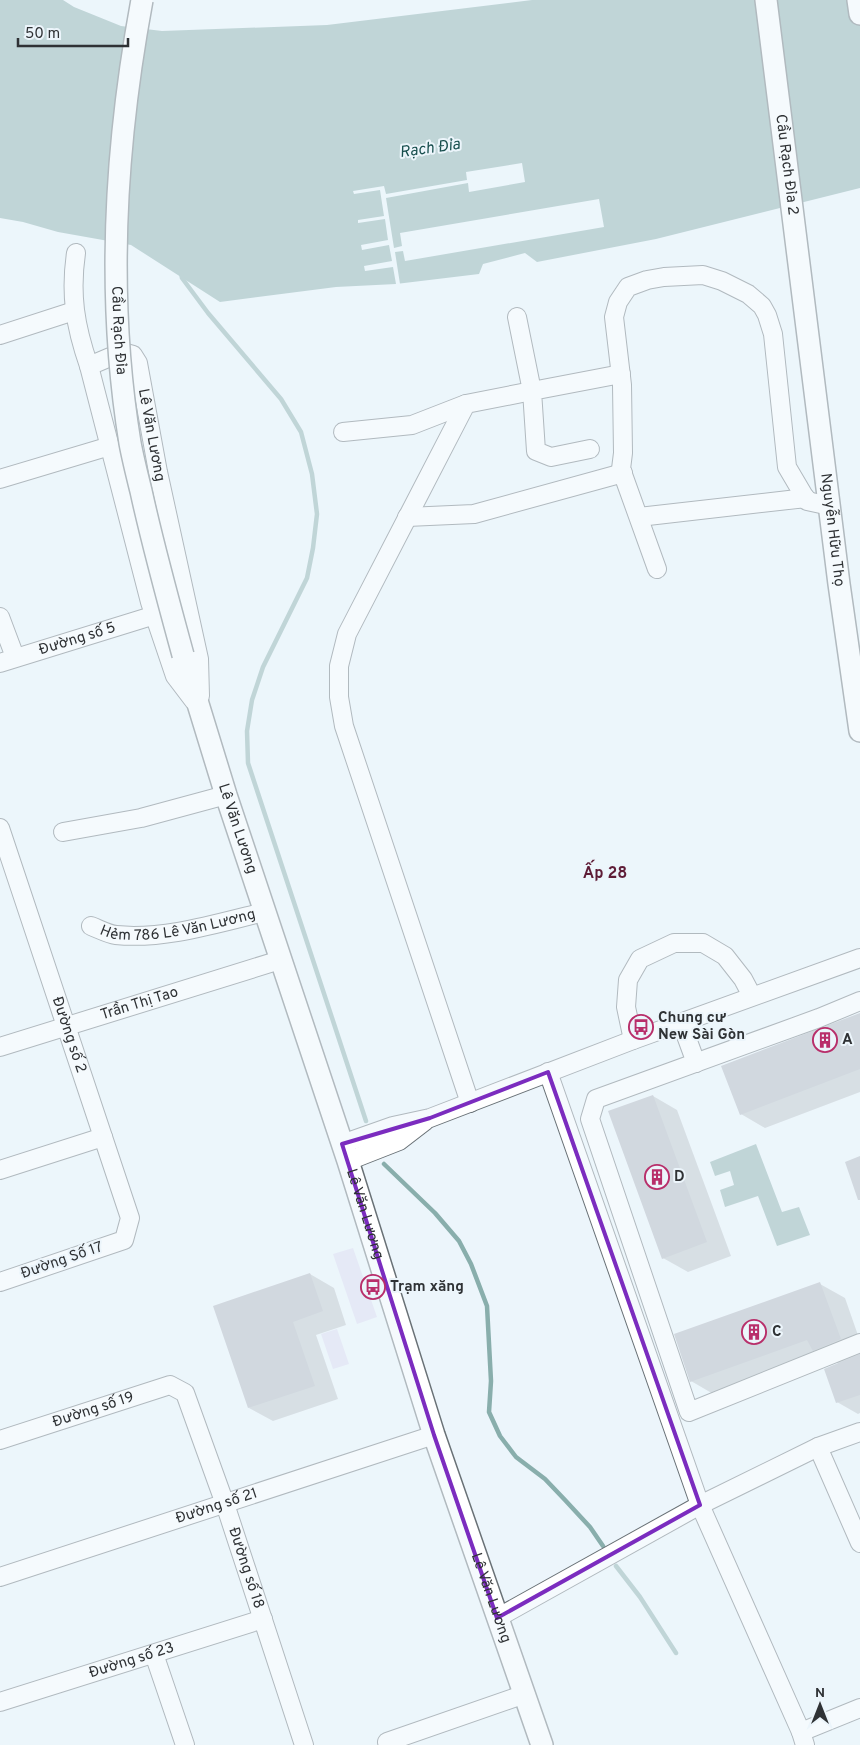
<svg xmlns="http://www.w3.org/2000/svg" width="860" height="1745" font-family="Overpass,sans-serif">
<style>
.green{fill:#dbdaf0}
.water{fill:#89aeac}
.pier{fill:#ecf5fb}
.shadow{fill:#0003}
.lines{fill:none;stroke-linecap:round;stroke-linejoin:round}
.stream{stroke:#89aeac;stroke-width:4.5}
.building{fill:#afb3bc}
.minor-casing{stroke:#697176;stroke-width:20}
.major-casing{stroke:#697176;stroke-width:24}
.minor{stroke:#fff;stroke-width:18}
.major{stroke:#fff;stroke-width:21}
.major-bridge-casing{stroke:#697176;stroke-width:24;stroke-linecap:butt}
.major-bridge{stroke:#fff;stroke-width:21}
.marked{fill:none;stroke:#7b2cbf;stroke-width:4;stroke-linejoin:round}
.labels{text-anchor:middle;dominant-baseline:central;stroke-width:4;stroke-linejoin:round;paint-order:stroke}
.street-label{font-size:15px;fill:#2f3235;stroke:#ecf5fb}
.poi-label{font-size:15px;font-weight:bold;fill:#2f3235;stroke:#ecf5fb;text-anchor:start}
.water-label{font-size:16px;font-style:italic;fill:#184f4e;stroke:#ecf5fb}
.neighbourhood-label{font-size:16px;font-weight:bold;fill:#5e1c36;stroke:#ecf5fb}
</style>
<rect width="100%" height="100%" fill="#ecf5fb"/>
<path class="green" d="M353,1248L377,1317L357,1324L333,1254Z
M337,1329L349,1364L333,1369L321,1334Z"/>
<path class="water" d="M0,0H63L74,7L121,26L162,31L327,25L532,0H860V188L656,239L537,262L525,253L483,264L479,274L396,284L336,287L220,302L131,245L58,232L23,222L0,218Z
M756,1144L782,1212L799,1207L810,1235L777,1246L758,1196L725,1207L720,1190L734,1185L730,1171L715,1176L710,1162Z"/>
<path class="pier" d="M522,163L525,182L469,192L468,183L386,198L394,248L402,246L400,233L599,199L604,227L405,261L403,251L395,252L400,284H396L393,267L365,271L364,266L392,261L389,245L362,250L361,245L388,240L385,219L358,223V220L384,216L380,190L354,194L353,191L384,186L386,194L467,180L466,172Z"/>
<path class="shadow" d="M860,1014V1092L765,1128L741,1114Z
M653,1096L677,1110L731,1256L688,1272L663,1258Z
M310,1274L334,1288L346,1325L316,1335L338,1399L273,1421L249,1408Z
M820,1284L845,1298L860,1341V1413L858,1414L837,1402L839,1364L825,1356L715,1395L691,1381Z"/>
<g class="lines">
<path class="stream" d="M181,273L182,278L208,313L281,399L301,432L312,474L317,514L313,548L307,578L263,667L252,700L247,731L248,763L366,1121
M384,1164L435,1213L459,1241L471,1264L487,1306L491,1381L489,1412L500,1436L516,1457L545,1479L565,1500L590,1527L603,1546
M616,1566L640,1597L676,1653"/>
</g>
<path class="building" d="M860,1013V1069L740,1115L721,1066Z
M653,1095L707,1242L662,1259L608,1111Z
M860,1156V1200H858L845,1162Z
M310,1273L323,1311L293,1322L315,1386L248,1408L213,1306Z
M820,1282L841,1339L813,1351L807,1340L690,1382L674,1334Z
M860,1354V1395L836,1403L824,1369Z"/>
<g class="lines">
<defs>
<g id="minor">
<path d="M76,253C70,294 75,326 89,366L150,602L175,676L194,701"/>
<path d="M0,335L74,311"/>
<path id="s1" d="M89,366L122,352L133,355L138,363L158,472L199,659L200,696"/>
<path d="M343,432L412,425L466,404"/>
<path d="M590,449L551,457L536,451L532,391L621,374"/>
<path d="M0,479L110,446"/>
<path d="M407,517L474,514L623,473"/>
<path d="M639,517L806,498"/>
<path d="M657,569L621,469L623,453L622,385L614,317L618,302L628,287L647,280L664,277L703,275L722,281L748,294L762,306L767,315L773,334L787,467L807,501L830,506"/>
<path d="M0,617L15,657"/>
<path id="s2" d="M0,663L155,615"/>
<path id="s3" d="M0,828L130,1218L124,1240L0,1282"/>
<path d="M63,832L141,818L226,795"/>
<path id="s4" d="M91,926C99,929 108,934 116,935C164,940 218,923 264,912"/>
<path d="M860,1001L819,1018L596,1099L590,1119L689,1412L860,1343"/>
<path d="M681,1022L696,1063"/>
<path d="M633,1040L626,1007L628,980L640,959L674,943H703L725,956L743,979L752,996"/>
<path id="s5" d="M0,1047L280,960"/>
<path d="M548,1072L700,1505L801,1732L805,1745"/>
<path d="M470,1103L344,726L339,697V666L347,634L466,404L532,391L517,317"/>
<path d="M342,1144L393,1126L430,1118L633,1040L860,958"/>
<path d="M348,1161L399,1141L425,1121"/>
<path d="M0,1170L103,1137"/>
<path id="s6" d="M0,1440L170,1385L185,1393L225,1504L304,1745"/>
<path d="M818,1447L860,1543"/>
<path id="s7" d="M0,1577L434,1435"/>
<path d="M497,1618L700,1505L818,1447L860,1432"/>
<path d="M154,1654L185,1745"/>
<path id="s8" d="M0,1702L263,1619"/>
<path d="M801,1732L860,1708"/>
<path d="M387,1742L525,1694"/>
</g>
<g id="major">
<path id="s9" d="M766,0L839,584L860,731"/>
<path d="M858,0L860,14"/>
<path id="s10" d="M183,655L226,795L348,1161L434,1435L542,1745"/>
</g>
</defs>
<use href="#minor" class="minor-casing"/>
<use href="#major" class="major-casing"/>
<use href="#minor" class="minor"/>
<use href="#major" class="major"/>
<defs>
<g id="major-bridge">
<path id="s11" d="M142,0C115,145 106,296 130,443C133,459 137,475 141,491C153,546 168,600 183,655"/>
</g>
</defs>
<use href="#major-bridge" class="major-bridge-casing"/>
<use href="#major-bridge" class="major-bridge"/>
</g>
<path d="M0 0H860V1745H0ZM548,1072L700,1505L497,1618L434,1435L342,1144L430,1118Z" fill="#ecf5fb" fill-opacity=".55" fill-rule="evenodd"/>
<path class="marked" d="M548,1072L700,1505L497,1618L434,1435L342,1144L430,1118Z"/>
<defs>
<symbol id="bus-ring" viewBox="-11 -11 22 22"><circle r="9.5" fill="#ecf5fb" stroke="#b82e6a" stroke-width="1.5"/><path d="M-5-6H5V4H4V6H2V4H-2V6H-4V4H-5ZM-3.5-4V0h7V-4ZM-3.5 1.2v1.5H-2V1.2ZM2 1.2v1.5H3.5V1.2Z" fill="#b82e6a"/></symbol>
<symbol id="building-ring" viewBox="-11 -11 22 22"><circle r="9.5" fill="#ecf5fb" stroke="#b82e6a" stroke-width="1.5"/><path d="M-4-6H4V6H1V3H-1V6H-4ZM-2.5-4.3h1.7v1.8h-1.7ZM.8-4.3h1.7v1.8H.8ZM-2.5-1h1.7V.8h-1.7ZM.8-1h1.7V.8H.8Z" fill="#b82e6a"/></symbol>
</defs>
<g fill-rule="evenodd">
<use href="#bus-ring" x="627" y="1013" width="28" height="28"/>
<use href="#building-ring" x="811" y="1026" width="28" height="28"/>
<use href="#building-ring" x="643" y="1163" width="28" height="28"/>
<use href="#bus-ring" x="359" y="1273" width="28" height="28"/>
<use href="#building-ring" x="740" y="1318" width="28" height="28"/>
</g>
<g class="labels">
<g class="street-label">
<text stroke="none"><textPath href="#s9" startOffset="166">Cầu Rạch Đỉa 2</textPath></text>
<text stroke="none"><textPath href="#s11" startOffset="332">Cầu Rạch Đỉa</textPath></text>
<text stroke="none"><textPath href="#s1" startOffset="130">Lê Văn Lương</textPath></text>
<text stroke="none"><textPath href="#s9" startOffset="534">Nguyễn Hữu Thọ</textPath></text>
<text stroke="none"><textPath href="#s2" startOffset="81">Đường số 5</textPath></text>
<text stroke="none"><textPath href="#s10" startOffset="182">Lê Văn Lương</textPath></text>
<text stroke="none"><textPath href="#s4" startOffset="89">Hẻm 786 Lê Văn Lương</textPath></text>
<text stroke="none"><textPath href="#s5" startOffset="146">Trần Thị Tao</textPath></text>
<text stroke="none"><textPath href="#s3" startOffset="218">Đường số 2</textPath></text>
<text stroke="none"><textPath href="#s10" startOffset="588">Lê Văn Lương</textPath></text>
<text transform="translate(62 1261) rotate(-19)">Đường Số 17</text>
<text stroke="none"><textPath href="#s6" startOffset="98">Đường số 19</textPath></text>
<text stroke="none"><textPath href="#s7" startOffset="228">Đường số 21</textPath></text>
<text stroke="none"><textPath href="#s6" startOffset="381">Đường số 18</textPath></text>
<text stroke="none"><textPath href="#s10" startOffset="992">Lê Văn Lương</textPath></text>
<text stroke="none"><textPath href="#s8" startOffset="138">Đường số 23</textPath></text>
</g>
<g class="poi-label">
<text x="658" y="1018">Chung cư<tspan x="658" dy="17">New Sài Gòn</tspan></text>
<text x="842" y="1040">A</text>
<text x="674" y="1177">D</text>
<text x="390" y="1287">Trạm xăng</text>
<text x="772" y="1332">C</text>
</g>
<g class="water-label">
<text transform="translate(430 149) rotate(-8)">Rạch Đỉa</text>
</g>
<g class="neighbourhood-label">
<text x="605" y="874">Ấp 28</text>
</g>
</g>
<g transform="translate(820 1705)" stroke="#ecf5fb" stroke-width="4" paint-order="stroke">
<path d="M0-4L9 19L0 12L-9 19Z" fill="#2f3235"/>
<text y="-8" font-size="14" font-weight="bold" text-anchor="middle" fill="#2f3235">N</text>
</g>
<path d="M18 38v8h110v-8" fill="none" stroke="#2f3235" stroke-width="2.5"/>
<text x="25" y="38" font-size="15" fill="#2f3235" stroke="#ecf5fb" stroke-width="4" paint-order="stroke">50 m</text>
</svg>
